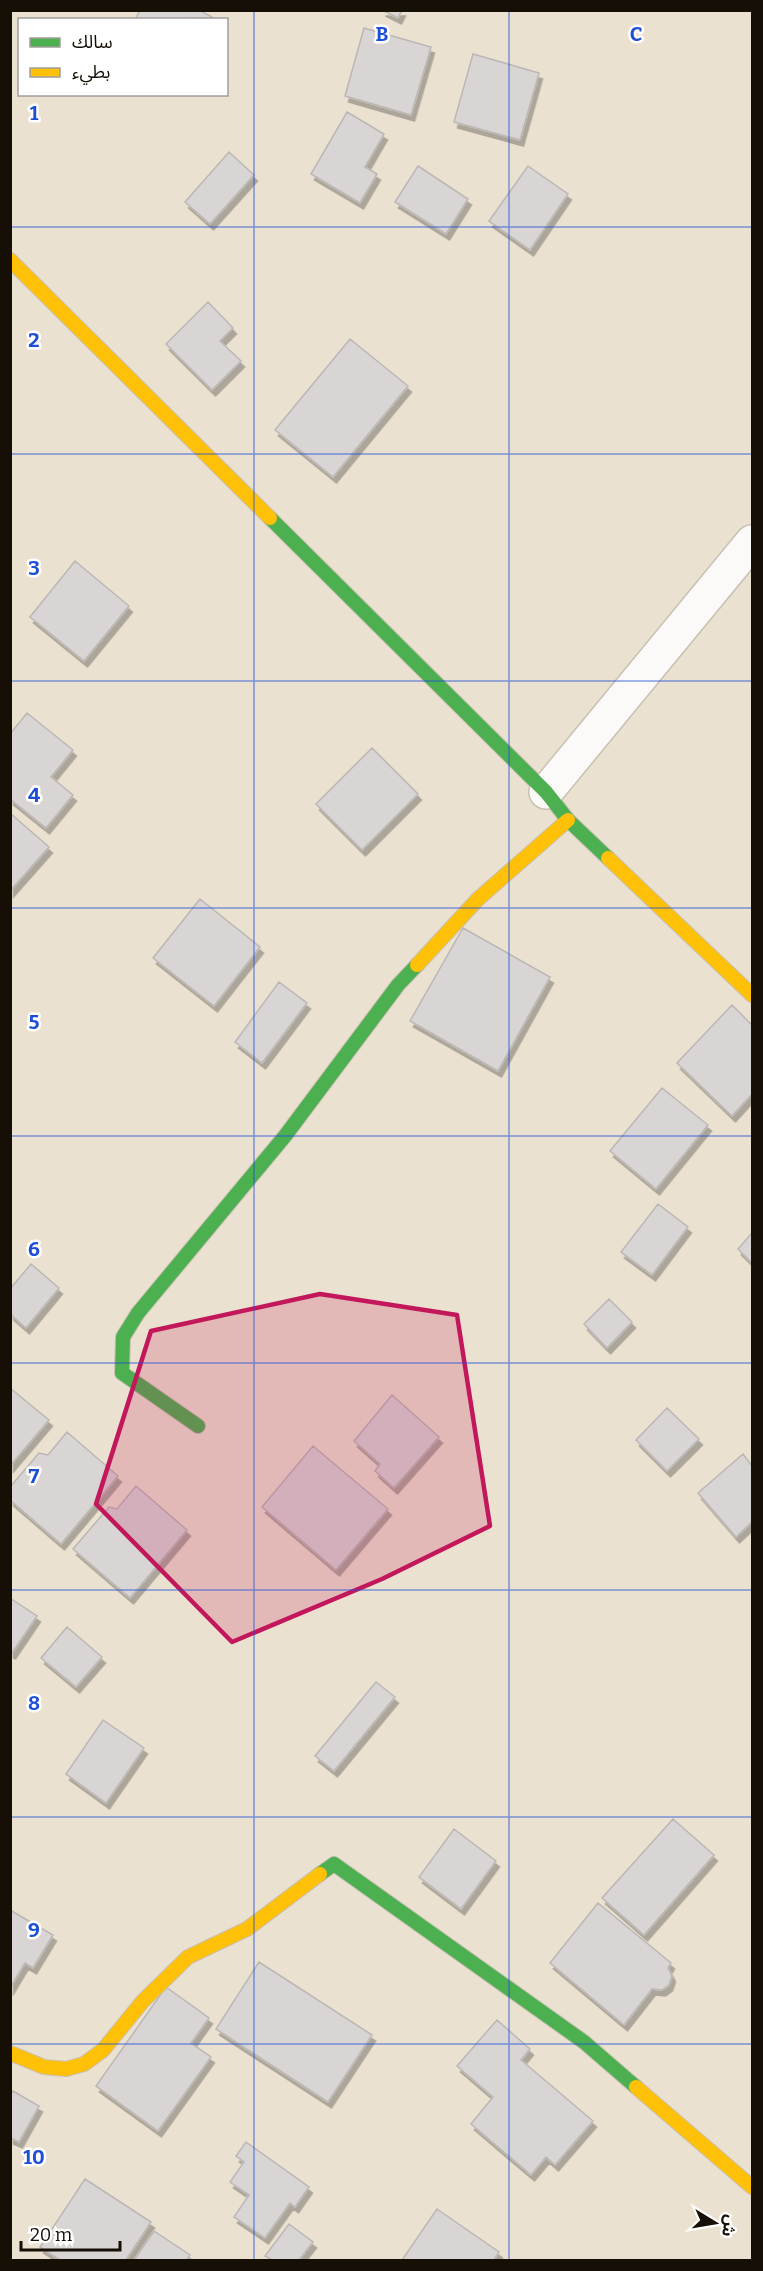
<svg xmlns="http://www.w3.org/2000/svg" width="763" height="2271" font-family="Bitter,'Noto Sans Arabic',serif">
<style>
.building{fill:#d8d5d4;stroke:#bab7b5;stroke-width:1.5;filter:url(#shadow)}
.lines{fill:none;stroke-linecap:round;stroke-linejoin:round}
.street-casing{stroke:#c8c0b3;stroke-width:36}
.fast-casing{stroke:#c8c0b3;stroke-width:16}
.slow-casing{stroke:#c8c0b3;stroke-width:16}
.street{stroke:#fcfaf8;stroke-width:33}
.fast{stroke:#4caf50;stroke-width:14}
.slow{stroke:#ffc107;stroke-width:14}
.marked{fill:#c2185b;fill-opacity:0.2;stroke:#c2185b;stroke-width:4.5;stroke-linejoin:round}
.grid{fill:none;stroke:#1d4ed8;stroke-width:1.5;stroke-opacity:0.55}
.grid-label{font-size:20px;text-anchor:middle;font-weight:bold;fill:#1d4ed8;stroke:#fff;stroke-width:5;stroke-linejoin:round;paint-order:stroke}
</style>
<defs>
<filter id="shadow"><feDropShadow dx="3.5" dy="6" stdDeviation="0" flood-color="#0004"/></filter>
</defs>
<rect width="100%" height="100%" fill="#ebe1d0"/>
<path class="building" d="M140,10H199L214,18L135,20Z
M382,10H402L398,18Z
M364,28L431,47L411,115L345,96Z
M473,54L539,73L520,140L454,122Z
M347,112L384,134L365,167L377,174L360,203L311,174Z
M229,152L254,175L210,224L185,202Z
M418,166L468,199L446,234L395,202Z
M528,166L568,194L530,250L489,221Z
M208,302L233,328L220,341L241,361L212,390L166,344Z
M350,339L408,386L333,477L275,430Z
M75,561L129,606L84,661L30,617Z
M27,713L73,750L51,777L73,795L46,828L10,799V734Z
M372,748L418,794L362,850L316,804Z
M10,813L49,847L10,891Z
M200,899L260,947L214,1006L153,958Z
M463,928L550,977L498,1071L410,1021Z
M279,982L307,1003L262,1063L235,1042Z
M732,1005L752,1025V1094L732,1116L677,1063Z
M662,1088L708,1125L656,1189L610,1151Z
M658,1204L688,1227L652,1275L621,1252Z
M752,1233V1263L738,1249Z
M31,1264L59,1288L26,1328L10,1314V1289Z
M609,1299L632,1322L607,1348L584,1324Z
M10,1388L49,1420L10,1466Z
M392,1395L439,1437L394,1488L375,1471L380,1464L354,1441Z
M667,1408L699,1439L667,1471L636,1440Z
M67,1432L118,1476L61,1544L10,1500V1487L39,1453L48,1455Z
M313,1446L388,1509L336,1570L262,1507Z
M743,1454L752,1466V1522L736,1537L698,1493Z
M136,1486L187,1530L130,1598L73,1549L109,1507L117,1509Z
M10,1598L37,1616L12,1653L10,1652Z
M67,1627L102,1657L76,1687L41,1658Z
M376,1682L395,1697L334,1771L315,1756Z
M103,1720L144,1748L106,1803L66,1774Z
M673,1819L714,1855L644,1935L602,1898Z
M454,1829L496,1861L461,1909L419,1877Z
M598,1903L671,1963L668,1968L672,1976L669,1985L662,1990L652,1989L624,2025L550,1963Z
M10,1910L53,1935L33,1968L25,1963L10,1988Z
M259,1962L372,2035L328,2102L216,2029Z
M166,1987L209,2018L191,2043L211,2057L158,2131L96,2086Z
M497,2020L530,2049L521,2060L593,2121L555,2165L546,2157L531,2175L471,2124L493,2097L457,2066Z
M13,2091L39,2106L19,2142L10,2138V2095Z
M246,2142L309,2187L295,2207L290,2203L265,2238L234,2217L249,2195L230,2182L244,2162L236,2156Z
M85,2179L151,2222L126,2260H60L40,2247Z
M437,2209L499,2252L494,2260H402Z
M289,2224L313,2242L299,2260H272L265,2256Z
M154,2231L190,2255L187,2260H134Z"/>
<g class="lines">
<defs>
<path id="street" d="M546,792L752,542"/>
<path id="fast" d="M270,518L546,792L568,820L608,858
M198,1426L122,1373L123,1337L138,1313L285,1136L398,985L417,965
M320,1874L334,1864L584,2042L636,2087"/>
<path id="slow" d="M10,260L270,518
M608,858L752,995
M417,965L478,899L568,820
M10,2053L44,2067L66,2069L84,2064L103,2050L143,2001L188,1957L247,1929L320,1874
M636,2087L752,2187"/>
</defs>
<use href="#street" class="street-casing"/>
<use href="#fast" class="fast-casing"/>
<use href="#slow" class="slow-casing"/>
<use href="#street" class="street"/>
<use href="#fast" class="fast"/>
<use href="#slow" class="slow"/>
</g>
<path class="marked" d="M320,1294L457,1315L490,1526L382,1579L232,1642L96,1504L151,1331Z"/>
<path class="grid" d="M254,10V2260M509,10V2260M10,227H752M10,454H752M10,681H752M10,908H752M10,1136H752M10,1363H752M10,1590H752M10,1817H752M10,2044H752"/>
<g class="grid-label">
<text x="382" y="41">B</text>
<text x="636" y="41">C</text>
<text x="34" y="120">1</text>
<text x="34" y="347">2</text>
<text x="34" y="575">3</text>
<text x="34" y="802">4</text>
<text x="34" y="1029">5</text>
<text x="34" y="1256">6</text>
<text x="34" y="1483">7</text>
<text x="34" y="1710">8</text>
<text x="34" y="1937">9</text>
<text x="34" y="2164">10</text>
</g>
<rect width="763" height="2271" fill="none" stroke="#150f05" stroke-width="24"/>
<rect x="18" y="18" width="210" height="78" fill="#ffffff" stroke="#a19f9b" stroke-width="1.5"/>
<rect x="30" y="38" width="30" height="9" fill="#4caf50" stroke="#a19f9b" stroke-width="1.5"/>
<text x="72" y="48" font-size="18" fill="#150f05">سالك</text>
<rect x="30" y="68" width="30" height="9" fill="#ffc107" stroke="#a19f9b" stroke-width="1.5"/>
<text x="72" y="78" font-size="18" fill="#150f05">بطيء</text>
<g transform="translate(715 2223) rotate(101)" stroke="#ffffff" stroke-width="4.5" paint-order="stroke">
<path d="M0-4.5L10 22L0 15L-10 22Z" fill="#150f05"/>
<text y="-9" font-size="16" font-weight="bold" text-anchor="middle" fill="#150f05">ش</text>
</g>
<path d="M21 2241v9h99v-9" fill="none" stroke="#150f05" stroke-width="3"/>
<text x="30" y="2241" font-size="18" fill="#150f05" stroke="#ffffff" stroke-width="4.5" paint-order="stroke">20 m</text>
</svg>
